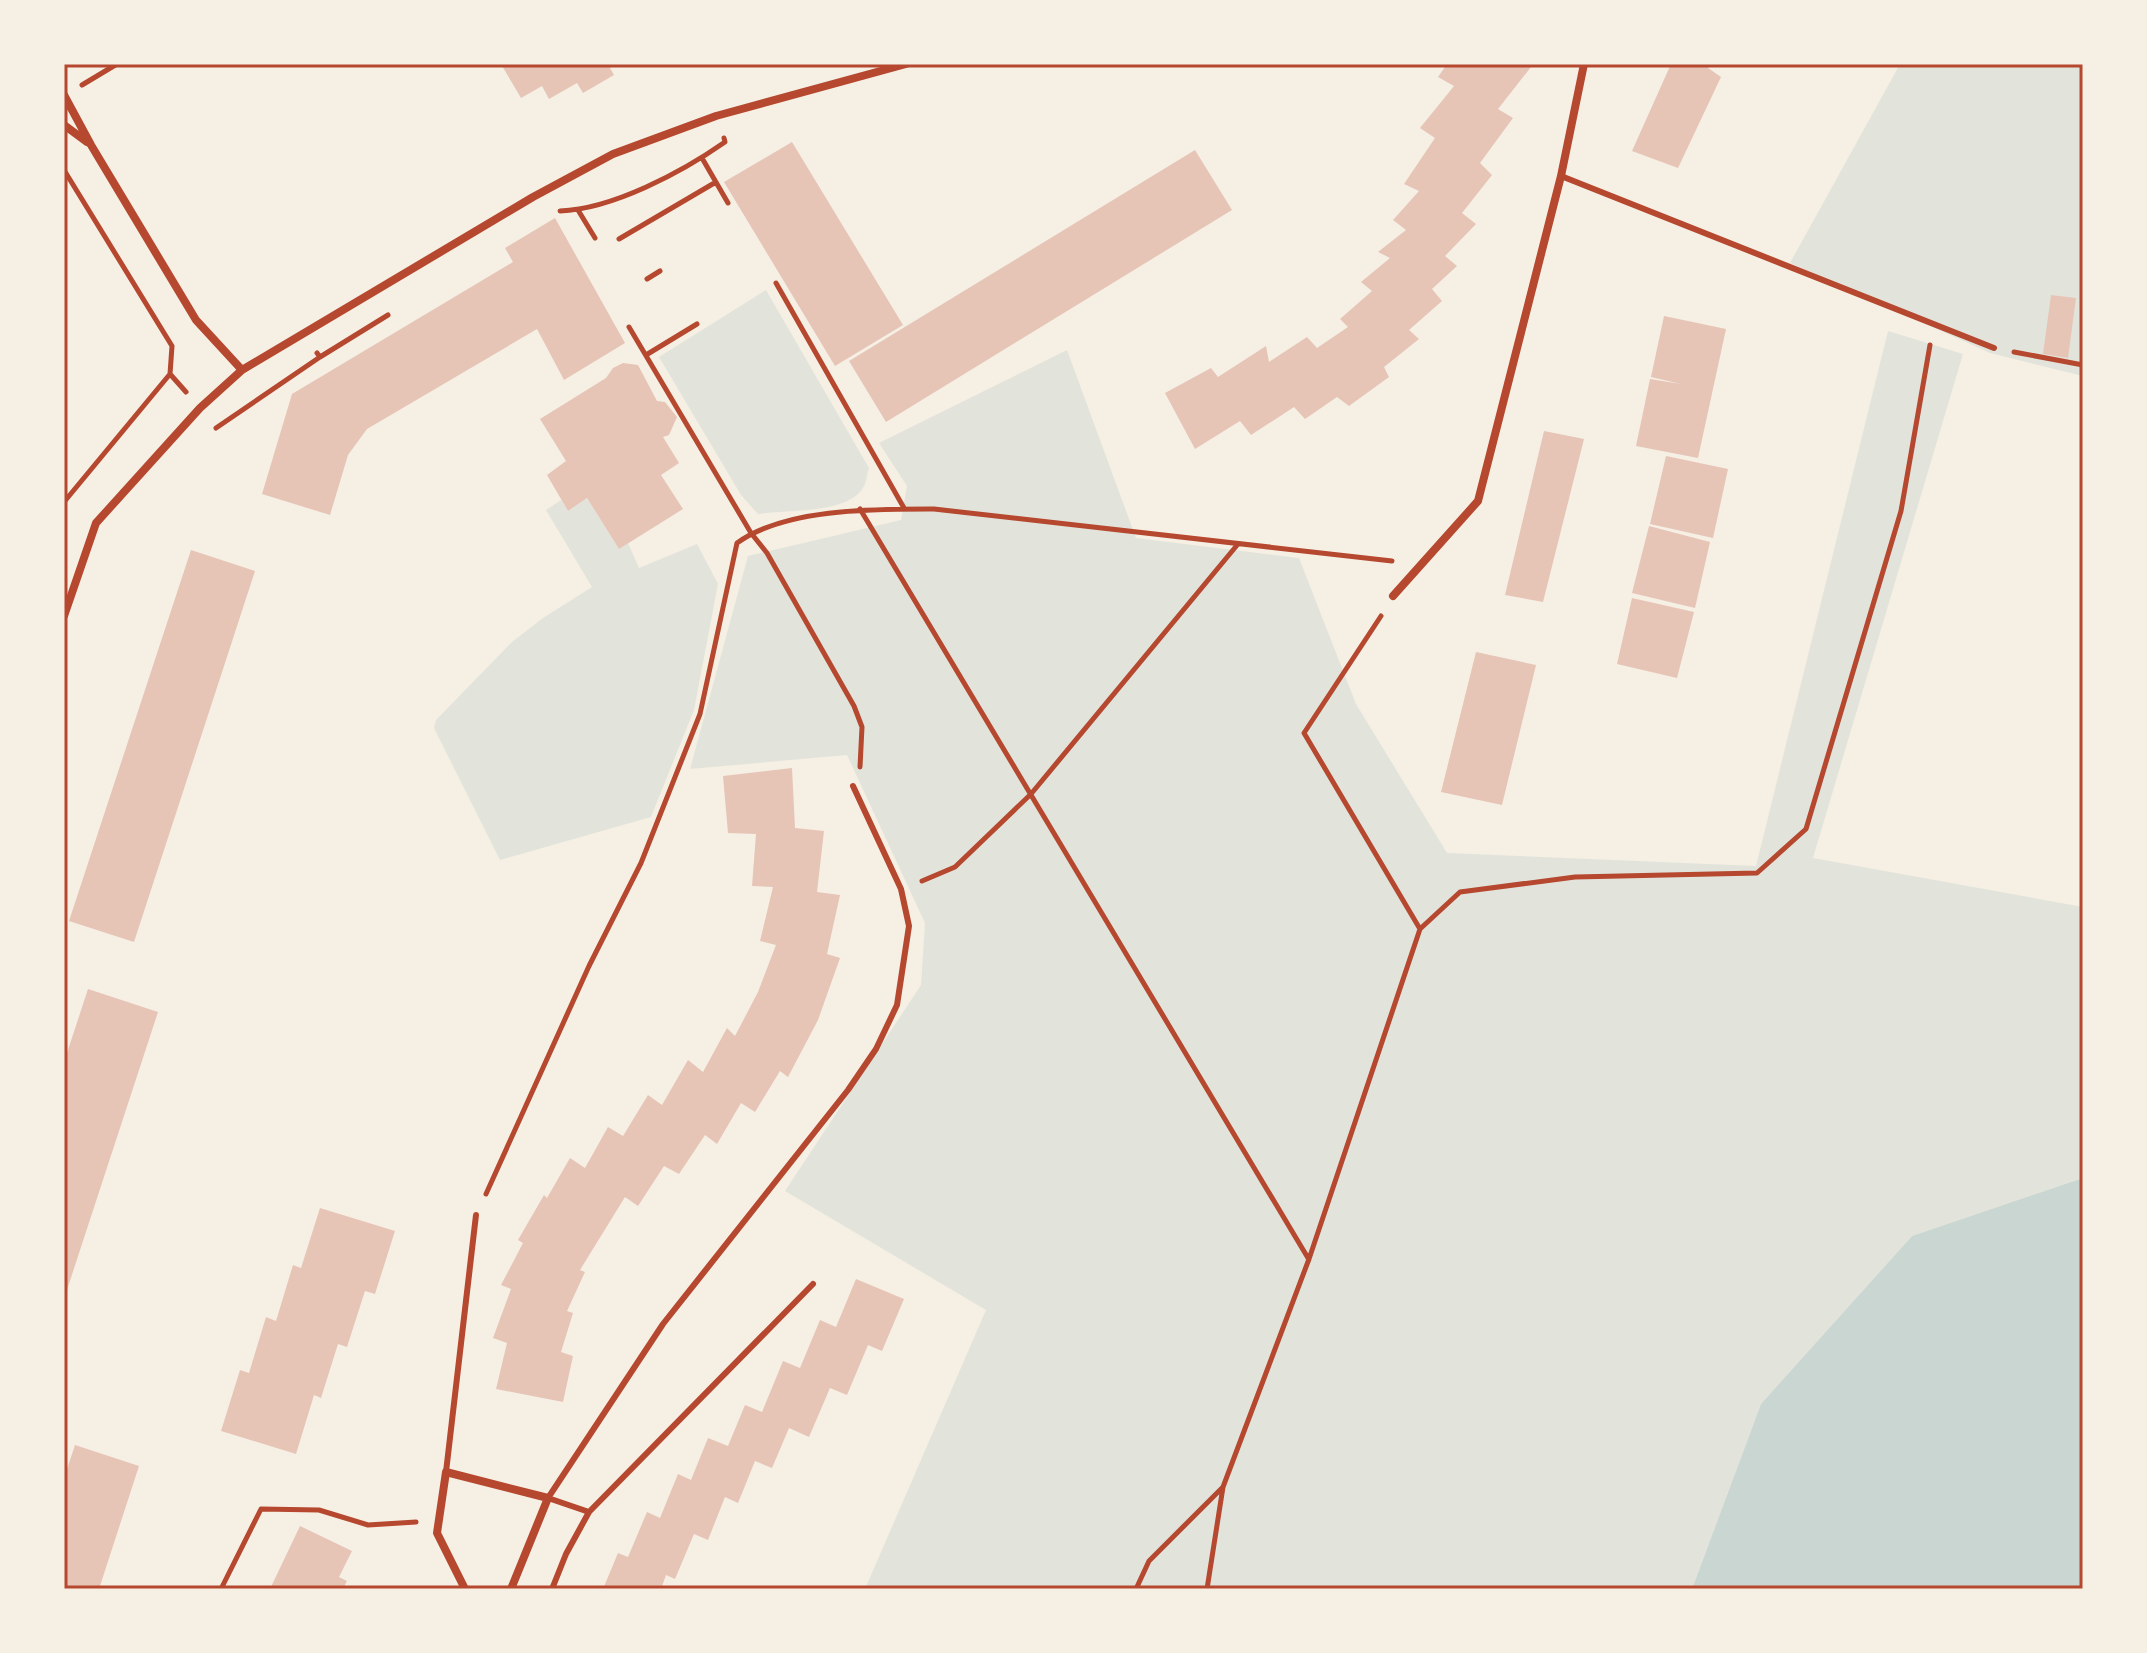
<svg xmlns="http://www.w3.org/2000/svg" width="2147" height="1653" font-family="Barlow,sans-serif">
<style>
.green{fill:#e2e4dc}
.water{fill:#c9d6d2}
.building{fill:#e6c5b7}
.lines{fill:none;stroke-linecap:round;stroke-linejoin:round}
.path{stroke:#b5482f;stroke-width:5}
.service{stroke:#b5482f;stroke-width:6}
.minor{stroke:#b5482f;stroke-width:8}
.neatline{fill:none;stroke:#b5482f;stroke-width:3}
</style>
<rect width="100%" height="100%" fill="#f6efe4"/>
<path class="green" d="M1900,64H2083V376L1990,353L1790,263Z
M766,290L869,468C867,473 867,481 864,486C849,515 788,509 758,514L741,495L659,357Z
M1888,331L1963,354L1813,858L2083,907V1178L1912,1236L1761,1404L1692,1589H865L986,1310L785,1191L921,985L925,923L847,755L690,769L748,556L901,520L907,486L879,443L1067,350L1136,538L1299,558L1356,704L1447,853L1756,866Z
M587,498L619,549L628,543L639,568L697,544L718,584L694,710L651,817L500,860L434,728L436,720L512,642L543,618L592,587L546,510L561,500L568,511Z"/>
<path class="water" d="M2083,1178V1589H1692L1761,1404L1912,1236Z"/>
<path class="building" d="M501,64H617L610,68L614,75L583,93L577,83L549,99L542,86L521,98Z
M1447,64H1527L1531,67L1498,109L1513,118L1480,163L1492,175L1462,213L1476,224L1445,256L1457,266L1432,289L1442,301L1409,330L1419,339L1384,367L1389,377L1349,406L1337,397L1305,419L1294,407L1251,435L1240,421L1195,449L1165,393L1211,368L1218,377L1266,346L1269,362L1307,337L1317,348L1348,327L1340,319L1372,291L1361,282L1390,258L1378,252L1406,230L1393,220L1419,191L1404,184L1435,138L1420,128L1454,86L1438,77Z
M1671,64H1710L1708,68L1721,77L1678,168L1632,151Z
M792,142L903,325L835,366L724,182Z
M1195,150L1232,210L886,422L849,361Z
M555,218L625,343L564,380L537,329L367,429L348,455L330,515L262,494L292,394L513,262L505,248Z
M2051,295L2076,298L2068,358L2043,354Z
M1664,316L1726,329L1698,458L1636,446L1650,379L1681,384L1651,377Z
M623,363L638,365L657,401L665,402L677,417L669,435L663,437L679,463L661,475L683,509L619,549L587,498L568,511L547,475L566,461L540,419L606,378L613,368Z
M1544,431L1584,439L1543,602L1505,595Z
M1666,456L1728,469L1713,538L1650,524Z
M1649,526L1710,542L1695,608L1632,593Z
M191,550L255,571L134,942L69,921Z
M1632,598L1694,612L1677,678L1617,664Z
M1476,652L1536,665L1502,805L1441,792Z
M792,768L795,828L824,831L817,892L840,895L827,954L840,958L818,1020L788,1077L780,1071L755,1112L741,1103L717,1144L705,1135L679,1174L664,1166L638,1206L625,1197L580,1270L585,1272L567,1311L573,1313L561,1352L573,1356L563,1402L496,1389L507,1343L493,1338L511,1289L501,1285L523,1243L518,1240L544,1195L547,1198L570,1158L585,1168L608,1127L623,1136L648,1095L662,1105L688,1060L703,1072L727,1028L735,1036L758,992L776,945L760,941L773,887L752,886L756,834L728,833L723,776Z
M88,989L158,1012L65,1296L64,1062Z
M320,1208L395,1231L375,1294L365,1291L347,1347L338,1344L321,1398L314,1395L296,1454L221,1431L240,1370L249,1373L266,1317L276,1321L293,1265L301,1268Z
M856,1279L904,1299L882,1351L868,1345L847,1395L830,1388L809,1437L789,1428L772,1468L755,1461L738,1503L725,1497L708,1540L694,1534L675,1579L666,1575L661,1589H603L618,1553L628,1557L647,1512L660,1518L678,1474L691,1480L708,1438L728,1446L745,1405L762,1412L783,1361L800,1368L820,1320L836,1327Z
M75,1445L139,1466L99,1589H64V1478Z
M300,1526L352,1551L339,1577L347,1581L343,1589H270Z"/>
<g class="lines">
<path class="path" d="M82,85L117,64
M702,158L728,203
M64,170L172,346L170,374L64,502
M578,210L595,238
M560,211C613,209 682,172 725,142L724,138
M619,239L716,182
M647,279L660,271
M776,283L904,508
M629,327L751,533L767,553L854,706L862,727L860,767
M2014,352L2083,365
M317,353L320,357L388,315
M646,355L697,324
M170,374L186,392
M216,428L320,357
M860,509L1308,1258
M922,881L955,867L1031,794L1238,544
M1420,929L1460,892L1575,877L1757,873L1806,829L1901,511L1930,345
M486,1194L589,966L641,863L700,714L737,543C785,508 876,509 934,509L1392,561
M221,1589L261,1509L319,1510L368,1525L416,1522
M1136,1589L1149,1561L1223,1487
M1207,1589L1223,1487L1309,1259L1420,929L1304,733L1381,616"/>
<path class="service" d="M1561,176L1994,348
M813,1284L589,1512L548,1498L663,1324L848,1090L876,1049L897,1005L909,926L901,889L853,786
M446,1472L476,1215
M552,1589L566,1554L589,1512"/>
<path class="minor" d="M64,95L91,145L196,320L242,370
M64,125L87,142
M1393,596L1478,501L1561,176L1584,64
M64,616L96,523L200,408L242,370L533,197L613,154L716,116L906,64
M465,1589L437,1533L446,1472L548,1498L511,1589"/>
</g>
<rect width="2147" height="1653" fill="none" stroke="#f6efe4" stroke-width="132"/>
<rect x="66" y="66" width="2015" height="1521" class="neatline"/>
</svg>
